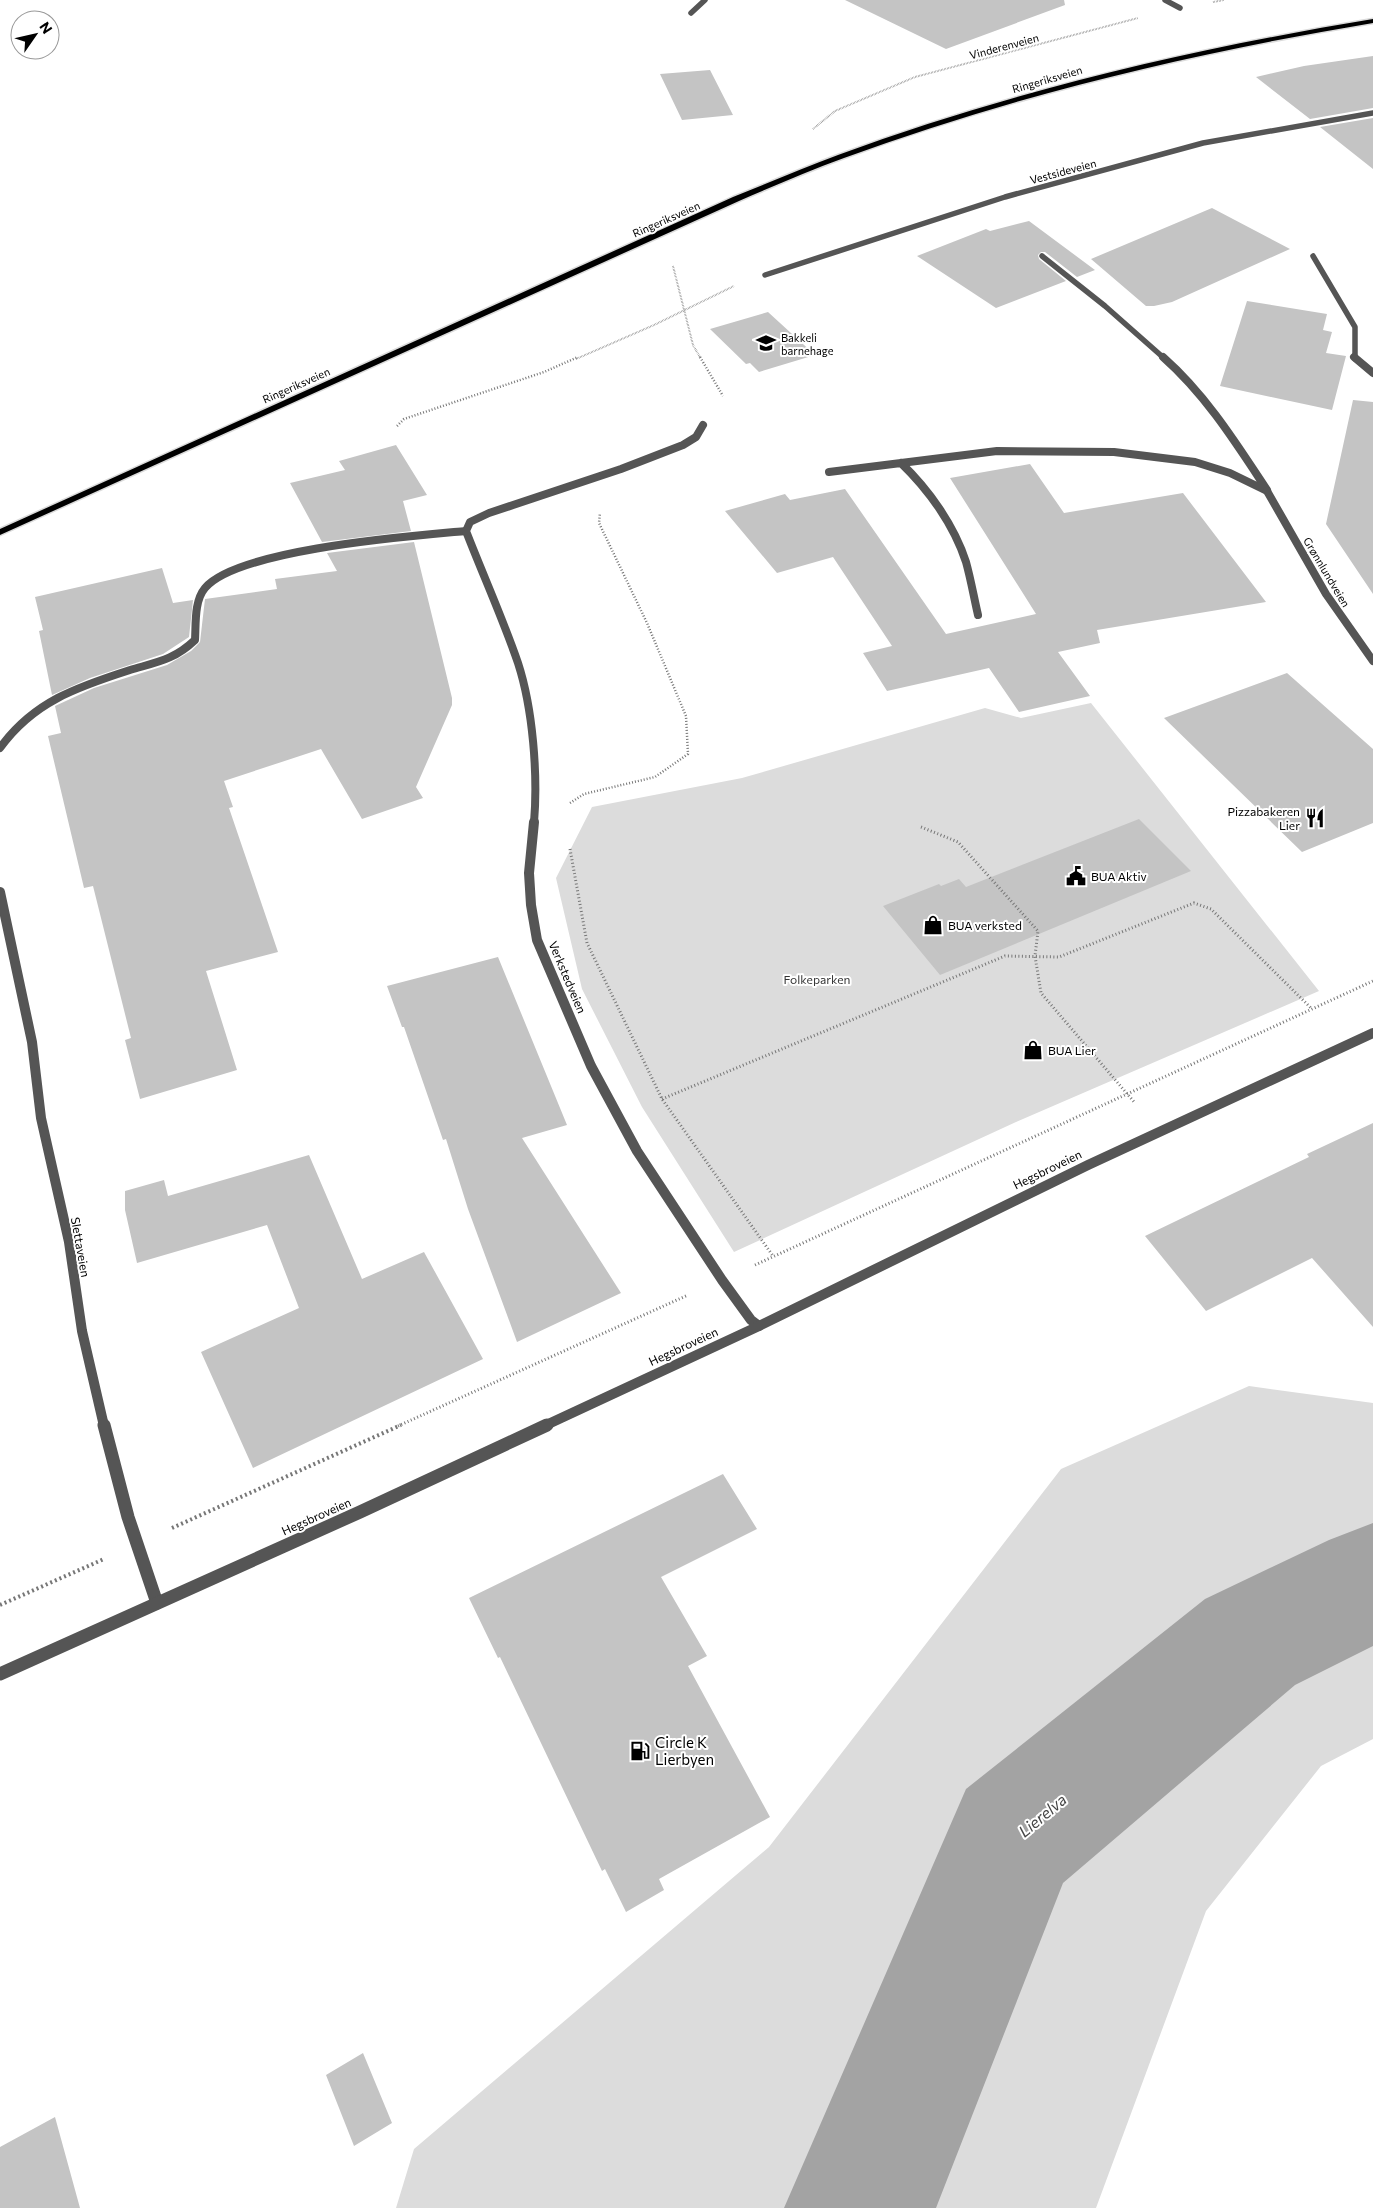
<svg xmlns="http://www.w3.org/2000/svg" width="1373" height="2208" font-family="Commissioner,sans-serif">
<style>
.green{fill:#dcdcdc}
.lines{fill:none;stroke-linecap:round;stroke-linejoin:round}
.river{fill:#a3a3a3;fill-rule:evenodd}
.building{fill:#c4c4c4}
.primary-casing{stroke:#dbdbdb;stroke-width:3}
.path-far3{stroke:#777;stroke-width:2;stroke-dasharray:0.5 1;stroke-linecap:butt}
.path-far2{stroke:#777;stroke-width:2.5;stroke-dasharray:1 2;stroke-linecap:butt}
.path-far1{stroke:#777;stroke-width:3;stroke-dasharray:1 2.5;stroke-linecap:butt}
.path{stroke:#777;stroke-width:4;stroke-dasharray:2 3;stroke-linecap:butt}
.service-far1{stroke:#555;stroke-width:5.5}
.service{stroke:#555;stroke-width:8}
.minor-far3{stroke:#555;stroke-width:5.5}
.minor-far2{stroke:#555;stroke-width:8}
.minor-far1{stroke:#555;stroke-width:10}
.minor{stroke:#555;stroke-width:13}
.tertiary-far1{stroke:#555;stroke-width:10}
.tertiary{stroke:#555;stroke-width:13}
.primary{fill:#000;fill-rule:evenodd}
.labels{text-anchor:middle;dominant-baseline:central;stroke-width:4;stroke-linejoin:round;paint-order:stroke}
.far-street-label{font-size:11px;fill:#000;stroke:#fff}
.far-poi-label{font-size:11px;fill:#000;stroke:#fff;text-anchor:start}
.poi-label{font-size:12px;fill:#000;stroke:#fff;text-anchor:start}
.street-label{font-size:12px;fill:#000;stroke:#fff}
.park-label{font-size:12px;fill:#333;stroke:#fff}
.near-poi-label{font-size:15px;fill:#000;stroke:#fff;text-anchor:start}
.near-water-label{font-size:16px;font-style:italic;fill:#444;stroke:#fff}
</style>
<rect width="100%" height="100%" fill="#fff"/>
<path class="green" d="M1091,703L1319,991L1016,1122L734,1252L642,1107L582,989L556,878L592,807L742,778L985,708L1021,718Z
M1249,1386L1373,1403V1739L1321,1766L1206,1911L1096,2208H396L414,2149L769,1847L1061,1469Z"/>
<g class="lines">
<path class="river" d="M1373,1523V1646L1295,1685L1063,1883L936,2208H784L966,1789L1205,1599L1329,1540Z"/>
</g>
<path class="building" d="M845,0H1064L1065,5L946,49Z
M1373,56V108L1310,119L1256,77L1304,66Z
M710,70L733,115L682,120L660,74Z
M1373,118V169L1320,127Z
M1212,208L1290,249L1172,302L1154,306H1146L1091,259Z
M1029,221L1095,270L1077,277L1045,252H1041L1038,255L1039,259L1066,281L996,308L917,256L986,229L990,231Z
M1247,301L1327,314L1323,330L1332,332L1326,353L1346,356L1332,410L1220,386Z
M768,312L815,355L759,372L750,363L746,364L710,329Z
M1353,400L1373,402V594L1326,524Z
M396,445L427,495L403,501L411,531L322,542L290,483L345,470L339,461Z
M1030,464L1064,513L1183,493L1266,602L1097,630L1100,643L1058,652L1090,696L1019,712L989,668L887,691L863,653L892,646L833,557L777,573L725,511L785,494L790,500L845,489L946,634L1036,614L950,478Z
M414,542L452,698V705L416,787L423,798L362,819L321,749L224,781L233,807L229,808L278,952L206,971L237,1070L140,1099L125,1040L131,1038L93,886L84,888L48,736L61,733L55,706L94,688L167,665L191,651L200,642L205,599L277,589L275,579L337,571L327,553Z
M162,568L173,603L193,600L189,637L163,654L90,678L52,695L39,631L43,630L35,597Z
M1287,673L1373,749V823L1302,852L1164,718Z
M1139,819L1191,871L940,975L883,906L939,884L941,886L959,879L966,887Z
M498,957L567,1125L522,1138L621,1293L517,1342L468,1209L446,1139L443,1140L404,1027H402L387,986Z
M1373,1123V1327L1312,1258L1206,1311L1145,1236L1309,1157L1307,1154Z
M309,1155L362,1279L424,1252L483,1359L253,1468L201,1352L299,1308L267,1225L137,1263L125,1210V1191L164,1180L168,1196Z
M723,1474L757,1529L661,1577L707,1656L688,1666L770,1817L659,1879L664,1890L626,1912L605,1869L602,1871L500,1657L498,1658L469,1598Z
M363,2053L392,2123L354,2146L326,2075Z
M55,2117L80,2208H0V2147Z"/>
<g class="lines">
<defs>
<path id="primary" d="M1373,19V23C1193,53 1015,95 844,158C808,171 774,186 739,201L0,535V529L733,197C768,183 803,168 838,155C1012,91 1191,49 1373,19Z"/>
</defs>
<use href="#primary" class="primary-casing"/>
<path class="path-far3" d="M1213,2L1224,0
M813,129L835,111L915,77L1138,18
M673,266L693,345L701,359
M576,359L654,325L734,286"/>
<path class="path-far2" d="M700,357L723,396
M397,426L404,419L544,372L578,357
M570,803L584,794L655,777L688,754L686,716L647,623L599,523L600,513"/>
<path class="path-far1" d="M921,827L958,842L1038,931L1035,956L1041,993L1135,1103
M570,849L587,943L662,1099L773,1256
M662,1099L1005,956L1059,957L1194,903L1211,909L1312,1009
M755,1265L1373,981
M398,1426L688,1295"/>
<path class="path" d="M172,1528L401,1425
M0,1605L104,1559"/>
<path class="service-far1" d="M1165,0L1180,8
M691,13L705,0
M1042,256L1105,306L1165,359
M1313,256L1355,327V359"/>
<path class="service" d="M1163,357C1206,395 1236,443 1267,490
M1354,357L1373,373
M901,463C929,490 954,525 966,562C971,580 974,598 978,615
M829,472L997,451L1114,452L1195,462L1230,473L1267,491
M0,748C33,702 77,687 130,670C157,662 174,660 195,640C196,624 194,601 205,588C238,549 412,536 466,531"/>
<path class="minor-far3" d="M765,275L1005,197L1203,143L1373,113"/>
<path class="minor-far2" d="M1267,491L1326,594L1373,661
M534,823C538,775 533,709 518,663C503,619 483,575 466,531L470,522L489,513L621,469L683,445L696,437L703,425"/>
<path class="minor-far1" d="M534,822L529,873L531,905L537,940L591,1066L637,1151L722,1280L751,1320L759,1326
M0,892L32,1042L41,1118L69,1242L82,1331L104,1426"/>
<path class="minor" d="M104,1425L128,1517L157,1603"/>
<path class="tertiary-far1" d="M544,1426L759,1326L1088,1165L1373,1033"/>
<path class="tertiary" d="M0,1674L360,1512L547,1425"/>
<use href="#primary" class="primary"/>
</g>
<defs>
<symbol id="school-bare" viewBox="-9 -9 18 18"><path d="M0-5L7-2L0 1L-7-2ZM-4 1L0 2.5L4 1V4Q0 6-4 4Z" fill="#000" stroke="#fff" stroke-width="2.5" paint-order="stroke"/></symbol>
<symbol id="restaurant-bare" viewBox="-9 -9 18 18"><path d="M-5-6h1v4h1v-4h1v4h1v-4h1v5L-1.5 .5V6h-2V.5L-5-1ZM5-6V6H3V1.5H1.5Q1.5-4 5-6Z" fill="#000" stroke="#fff" stroke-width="2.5" paint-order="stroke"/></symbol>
<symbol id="civic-bare" viewBox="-9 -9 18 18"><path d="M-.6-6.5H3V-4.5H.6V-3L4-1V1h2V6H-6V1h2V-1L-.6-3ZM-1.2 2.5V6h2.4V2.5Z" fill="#000" stroke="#fff" stroke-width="2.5" paint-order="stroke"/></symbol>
<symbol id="shop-bare" viewBox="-9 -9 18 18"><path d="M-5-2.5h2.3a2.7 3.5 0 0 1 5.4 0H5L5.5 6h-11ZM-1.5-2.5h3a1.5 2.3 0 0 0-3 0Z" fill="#000" stroke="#fff" stroke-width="2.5" paint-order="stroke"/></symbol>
<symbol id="fuel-bare" viewBox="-9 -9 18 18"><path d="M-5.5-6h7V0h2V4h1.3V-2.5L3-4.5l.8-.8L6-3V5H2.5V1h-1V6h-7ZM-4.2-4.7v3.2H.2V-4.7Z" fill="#000" stroke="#fff" stroke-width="2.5" paint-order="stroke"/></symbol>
</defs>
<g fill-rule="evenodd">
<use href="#school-bare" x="752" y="329" width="28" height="28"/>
<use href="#restaurant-bare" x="1301" y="804" width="28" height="28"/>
<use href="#civic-bare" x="1062" y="862" width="28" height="28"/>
<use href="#shop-bare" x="919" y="911" width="28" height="28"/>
<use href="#shop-bare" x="1019" y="1036" width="28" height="28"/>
<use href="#fuel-bare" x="626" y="1737" width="28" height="28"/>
</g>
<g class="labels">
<g class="far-street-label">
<text transform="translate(1004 46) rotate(-15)">Vinderenveien</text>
<text transform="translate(1047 79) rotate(-16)">Ringeriksveien</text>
<text transform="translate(1063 171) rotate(-15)">Vestsideveien</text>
<text transform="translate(666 219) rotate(-24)">Ringeriksveien</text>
<text transform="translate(296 385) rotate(-24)">Ringeriksveien</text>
<text transform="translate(1327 572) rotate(59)">Grønnlundveien</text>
</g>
<g class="far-poi-label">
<text x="781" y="337">Bakkeli<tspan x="781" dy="13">barnehage</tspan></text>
</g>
<g class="poi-label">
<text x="1300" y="811" text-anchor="end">Pizzabakeren<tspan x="1300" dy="14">Lier</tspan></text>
<text x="1091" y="876">BUA Aktiv</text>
<text x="948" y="925">BUA verksted</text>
<text x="1048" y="1050">BUA Lier</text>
</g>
<g class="street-label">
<text transform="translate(568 977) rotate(67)">Verkstedveien</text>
<text transform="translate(1047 1169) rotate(-26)">Hegsbroveien</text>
<text transform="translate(81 1247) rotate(80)">Slettaveien</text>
<text transform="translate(683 1346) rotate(-25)">Hegsbroveien</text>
<text transform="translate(316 1516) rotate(-24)">Hegsbroveien</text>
</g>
<g class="park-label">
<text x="817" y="979">Folkeparken</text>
</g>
<g class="near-poi-label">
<text x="655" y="1742">Circle K<tspan x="655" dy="17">Lierbyen</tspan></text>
</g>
<g class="near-water-label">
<text transform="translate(1042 1815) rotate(-40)">Lierelva</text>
</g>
</g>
<g transform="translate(35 35) rotate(56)"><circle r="24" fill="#ffffff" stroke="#999999"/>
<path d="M0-4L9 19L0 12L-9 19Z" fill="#000000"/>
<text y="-8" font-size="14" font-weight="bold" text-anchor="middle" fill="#000000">N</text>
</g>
</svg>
